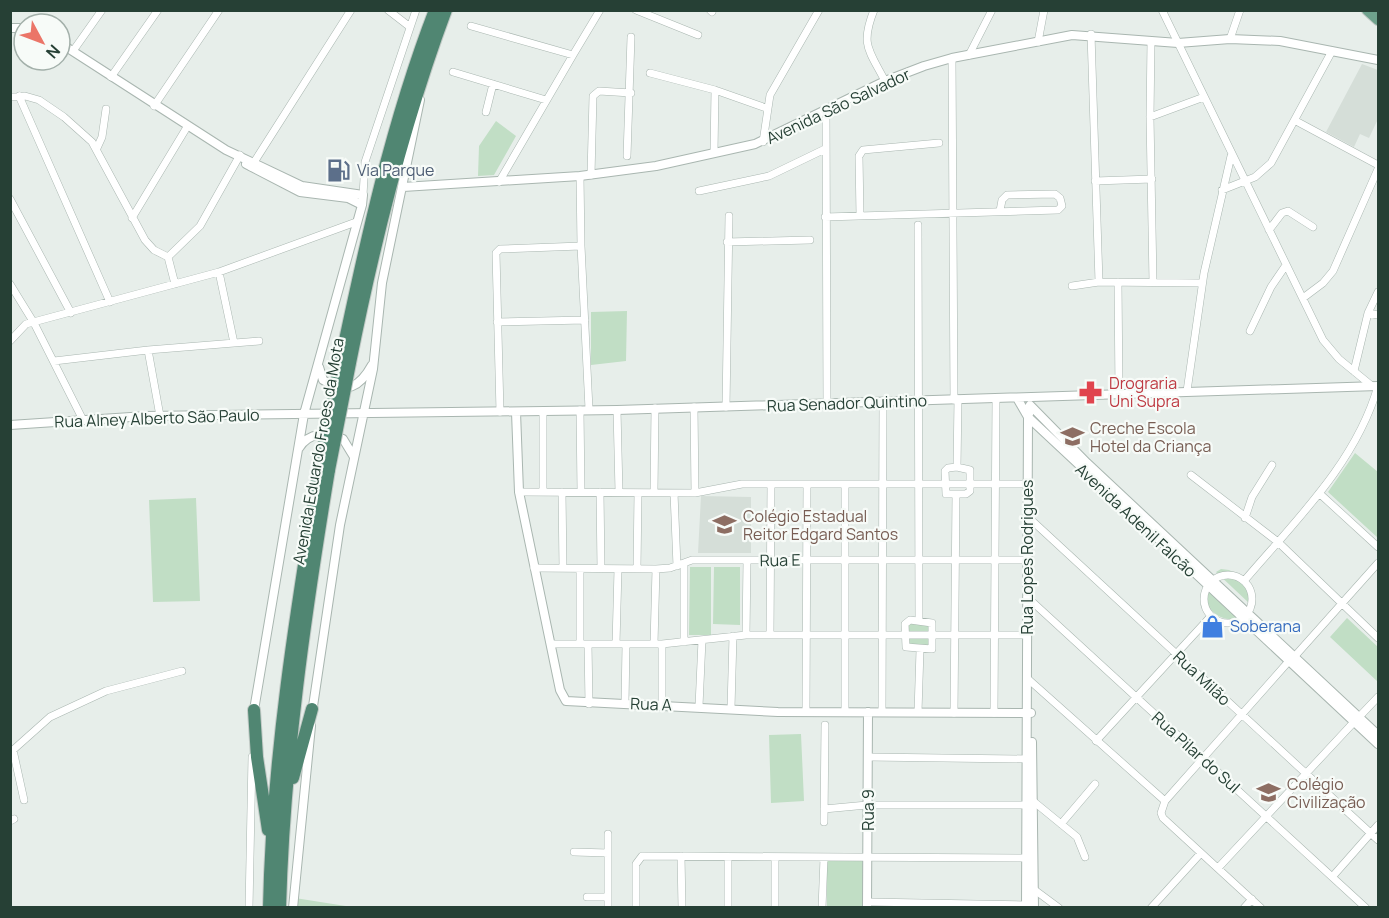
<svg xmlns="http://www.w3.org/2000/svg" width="1389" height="918" font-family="Manrope,sans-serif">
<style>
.built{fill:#d5ded8}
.green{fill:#c1dec5}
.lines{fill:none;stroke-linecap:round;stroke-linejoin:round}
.minor-casing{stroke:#a9b6b0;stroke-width:8}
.tertiary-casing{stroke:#a9b6b0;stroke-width:10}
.primary-casing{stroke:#c2cac6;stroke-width:12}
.trunk-casing{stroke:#c2cac6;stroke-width:14}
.minor{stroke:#fff;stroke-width:7}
.tertiary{stroke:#fff;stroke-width:8}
.primary{stroke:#6ea18c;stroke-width:10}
.trunk{stroke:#508672;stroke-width:12}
.trunk-bridge-casing{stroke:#c2cac6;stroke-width:14;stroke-linecap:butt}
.trunk-bridge{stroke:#508672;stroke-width:12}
.labels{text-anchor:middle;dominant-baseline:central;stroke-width:4.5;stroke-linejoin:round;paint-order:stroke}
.street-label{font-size:16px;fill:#264035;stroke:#f7fbf8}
.service-label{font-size:16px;fill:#4e5e75;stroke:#f7fbf8;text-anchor:start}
.health-label{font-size:16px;fill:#be3a42;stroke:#f7fbf8;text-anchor:start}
.education-label{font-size:16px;fill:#785e54;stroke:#f7fbf8;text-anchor:start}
.shop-label{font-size:16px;fill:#366cbe;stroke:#f7fbf8;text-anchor:start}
</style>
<rect width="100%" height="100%" fill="#e7eeea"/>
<path class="built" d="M1362,64L1378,70V119L1369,138L1360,134L1354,147L1326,132Z
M701,496L751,497V553H698Z"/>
<path class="green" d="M496,121L516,136L494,175L478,176L479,146Z
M627,311L626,361L591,365V312Z
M1355,453L1378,472V538L1328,492Z
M196,498L200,601L153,602L149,500Z
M690,567H711V635H689Z
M714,567H740V625L713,624Z
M1221,569L1229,570L1245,578L1249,589L1250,604L1216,572Z
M1203,586L1239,619C1217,622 1204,608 1203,586Z
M1347,618L1378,647V682L1330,637Z
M907,622L929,623V645H907Z
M801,734L804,801L771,803L769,735Z
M863,860V907H827V861Z
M295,898L352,907L294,908Z"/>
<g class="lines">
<defs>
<path id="minor" d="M388,10L410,27
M636,10L698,35
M710,10L712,12
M874,10C860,45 869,50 885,81
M1162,10L1323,340L1339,359L1372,386
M471,26L573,55L600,10
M1091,34L1099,282
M1230,39L1240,10
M1151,41L1150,117L1153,282
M1038,42L1044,10
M73,51L102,10
M969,55L992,10
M952,58L954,400
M453,72L546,100
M650,73L715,90L766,108
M111,77L158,10
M19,96L110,302
M10,97L25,96L39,100L64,117L92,142L145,240L154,250L168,257L175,284
M154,106L219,10
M826,110L827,404
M486,112L493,84
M1150,117L1204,97
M1296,121L1378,165
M763,142L770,95L819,10
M97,148L102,137L106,109
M714,153L715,90
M627,156L631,37
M251,167L351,10
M591,175L593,96L599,91L631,93
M580,176L581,246L589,409
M1095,181L1152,179
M499,182L573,55
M1222,190L1255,177L1271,163L1332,51
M699,191L769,176L825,149
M363,195L365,162L416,10
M10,199L71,313
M860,216L859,156L863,150L939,143
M825,217L1058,210L1062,206L1060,198L1055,194L1007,195L1002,200L1000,211
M132,218L187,127
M918,225L919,620
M1269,230L1282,213L1288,211L1313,227
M727,242L810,240
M168,257L200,226L240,155
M219,272L234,343
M1118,282L1119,393
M10,284L34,323L83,420
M1072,286L1099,282L1202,283
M1303,298L1323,283L1333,271L1378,169
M1368,313L1378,315
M497,322L585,320
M1250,331L1271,287L1286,265
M10,341L26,324L219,272L356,222
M148,350L160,416
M54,361L148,350L259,341
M1354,371L1368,313L1378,292
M1187,391L1204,273L1231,156
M694,407L695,493
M726,407L729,216
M580,410L581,492
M617,410L619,492
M543,411V492
M500,412L496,253L500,249L581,246
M957,467L970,470V491L966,494H946L945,471L948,468Z
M957,467L958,399
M1191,475L1278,542L1378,638
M845,484V712
M519,492L695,493L742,484H1026
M562,492L563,568
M600,492L601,569
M654,492L655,408
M674,493L677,566
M1319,493L1378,547
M1027,516L1378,840
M1245,518L1252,497L1272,465
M684,563V642
M534,568L656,569L670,568L692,560H1028
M637,569L638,493
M1204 599a24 24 0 1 1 48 0a24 24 0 1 1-48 0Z
M1244,581C1295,521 1356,463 1378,386
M1027,597L1366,908
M910,620L932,623V649L906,647L905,624Z
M746,635L747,561
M770,635L771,484
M551,644H662L746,635H1027
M580,644V569
M588,644L589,704
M616,644L618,569
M654,644L656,569
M1295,656L1378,563
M1028,679L1165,801
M625,703L626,645
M662,704V644
M699,706L702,640
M731,708L733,636
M806,712L807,484
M882,712L883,402
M918,712L920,650
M954,713L956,494
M994,713L996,399
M1359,717L1378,697
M1096,741L1211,616
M868,757L1027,759
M24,800L13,750L50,717L106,691L182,671
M1033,801L1077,837L1085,857
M824,809L867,805H1026
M10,821L14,819
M824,822L825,725
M1061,824L1095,784
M574,852L608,853
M681,856L682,908
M728,858V908
M1218,868L1354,722
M1333,876L1378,825
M1032,888L1059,908
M587,897H608
M868,902L1026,905
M249,908L252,757
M608,908V834
M636,908V864L642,856L1026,858
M775,908V858
M822,908L824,858
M1151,908L1201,853
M1244,908L1252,899
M1261,908L1163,818L1161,813L1165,801L1289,661"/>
<path id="tertiary" d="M10,28H24
M60,43L226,150L302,186L363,195L362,205L304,414L254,710
M246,164L300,192L348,198L362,205
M403,187L580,176L656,166L755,144L885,81L924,66L952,58L1072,35L1178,43L1230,39L1280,41L1378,60
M319,367L323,380C346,395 360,387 372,365
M1017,398L1028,417L1378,744
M1030,405L1087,463L1378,735
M516,412L519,492L560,690L566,701L778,712L1031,713
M10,425L146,416L617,410L1378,386
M299,448C310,431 326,433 343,439L354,457
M312,713L340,525L373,369L382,283L420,100
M1032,742L1034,908
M293,908L311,726
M867,908L868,712
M1026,908L1028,417L1031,408"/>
<path id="primary" d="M1367,10L1378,20"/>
<path id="trunk" d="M350,363C374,243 403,125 446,10
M340,364C365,245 391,124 435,10
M254,710L257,757L268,830
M293,778L312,709
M269,908C272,760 296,611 320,465
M280,908C284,760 305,615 329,470"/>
</defs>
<use href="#minor" class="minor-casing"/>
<use href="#tertiary" class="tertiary-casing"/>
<use href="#primary" class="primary-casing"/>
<use href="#trunk" class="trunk-casing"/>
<use href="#minor" class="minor"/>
<use href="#tertiary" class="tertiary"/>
<use href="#primary" class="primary"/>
<use href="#trunk" class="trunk"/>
<defs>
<path id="trunk-bridge" d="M320,465L340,364
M329,470L350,363"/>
</defs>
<use href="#trunk-bridge" class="trunk-bridge-casing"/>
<use href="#trunk-bridge" class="trunk-bridge"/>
</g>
<defs>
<symbol id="fuel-bare" viewBox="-9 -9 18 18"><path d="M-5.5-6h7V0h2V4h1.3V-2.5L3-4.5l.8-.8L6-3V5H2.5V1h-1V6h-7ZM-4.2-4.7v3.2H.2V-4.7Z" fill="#5c6f8a" stroke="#f7fbf8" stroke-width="2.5" paint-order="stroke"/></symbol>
<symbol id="pharmacy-bare" viewBox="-9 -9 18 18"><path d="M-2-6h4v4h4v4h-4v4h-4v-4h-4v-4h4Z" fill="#e0444e" stroke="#f7fbf8" stroke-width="2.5" paint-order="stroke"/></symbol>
<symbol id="school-bare" viewBox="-9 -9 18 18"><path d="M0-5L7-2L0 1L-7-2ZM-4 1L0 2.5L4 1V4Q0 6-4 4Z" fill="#8d6e63" stroke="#f7fbf8" stroke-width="2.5" paint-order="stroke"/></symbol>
<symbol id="shop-bare" viewBox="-9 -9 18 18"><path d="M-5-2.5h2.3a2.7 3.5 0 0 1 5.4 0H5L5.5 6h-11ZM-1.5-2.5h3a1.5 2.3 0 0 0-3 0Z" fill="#3f7fe0" stroke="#f7fbf8" stroke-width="2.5" paint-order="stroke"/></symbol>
</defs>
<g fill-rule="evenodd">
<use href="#fuel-bare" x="322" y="154" width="33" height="33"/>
<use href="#pharmacy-bare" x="1074" y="376" width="33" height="33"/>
<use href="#school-bare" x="1056" y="420" width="33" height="33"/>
<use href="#school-bare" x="708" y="508" width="33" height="33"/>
<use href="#shop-bare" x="1196" y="610" width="33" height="33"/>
<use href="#school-bare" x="1252" y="776" width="33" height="33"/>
</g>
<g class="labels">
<g class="street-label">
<text transform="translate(838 106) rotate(-25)">Avenida São Salvador</text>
<text transform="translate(847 403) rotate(-2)">Rua Senador Quintino</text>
<text transform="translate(157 418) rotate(-2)">Rua Alney Alberto São Paulo</text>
<text transform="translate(318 451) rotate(-80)">Avenida Eduardo Froes da Mota</text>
<text transform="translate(1136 520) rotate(43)">Avenida Adenil Falcão</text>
<text transform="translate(1027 557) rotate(-90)">Rua Lopes Rodrigues</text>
<text transform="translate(780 560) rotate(-1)">Rua E</text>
<text transform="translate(1202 678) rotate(43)">Rua Milão</text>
<text transform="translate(651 704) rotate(2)">Rua A</text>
<text transform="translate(1196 752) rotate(42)">Rua Pilar do Sul</text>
<text transform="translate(868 810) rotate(-90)">Rua 9</text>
</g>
<g class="service-label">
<text x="357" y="170">Via Parque</text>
</g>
<g class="health-label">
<text x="1109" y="383">Drograria<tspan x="1109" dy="18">Uni Supra</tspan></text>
</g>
<g class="education-label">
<text x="1090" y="428">Creche Escola<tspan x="1090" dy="18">Hotel da Criança</tspan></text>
<text x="743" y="516">Colégio Estadual<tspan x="743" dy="18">Reitor Edgard Santos</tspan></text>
<text x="1287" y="784">Colégio<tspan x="1287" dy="18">Civilização</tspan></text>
</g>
<g class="shop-label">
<text x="1230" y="626">Soberana</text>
</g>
</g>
<rect width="1389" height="918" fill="none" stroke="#264035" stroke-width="24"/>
<g transform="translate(42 42) rotate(131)"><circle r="28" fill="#f7fbf8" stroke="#a3b0aa" stroke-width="1.5"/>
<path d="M0-4.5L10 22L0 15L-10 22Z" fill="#eb7568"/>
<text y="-9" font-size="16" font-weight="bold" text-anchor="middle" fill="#264035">N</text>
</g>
</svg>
